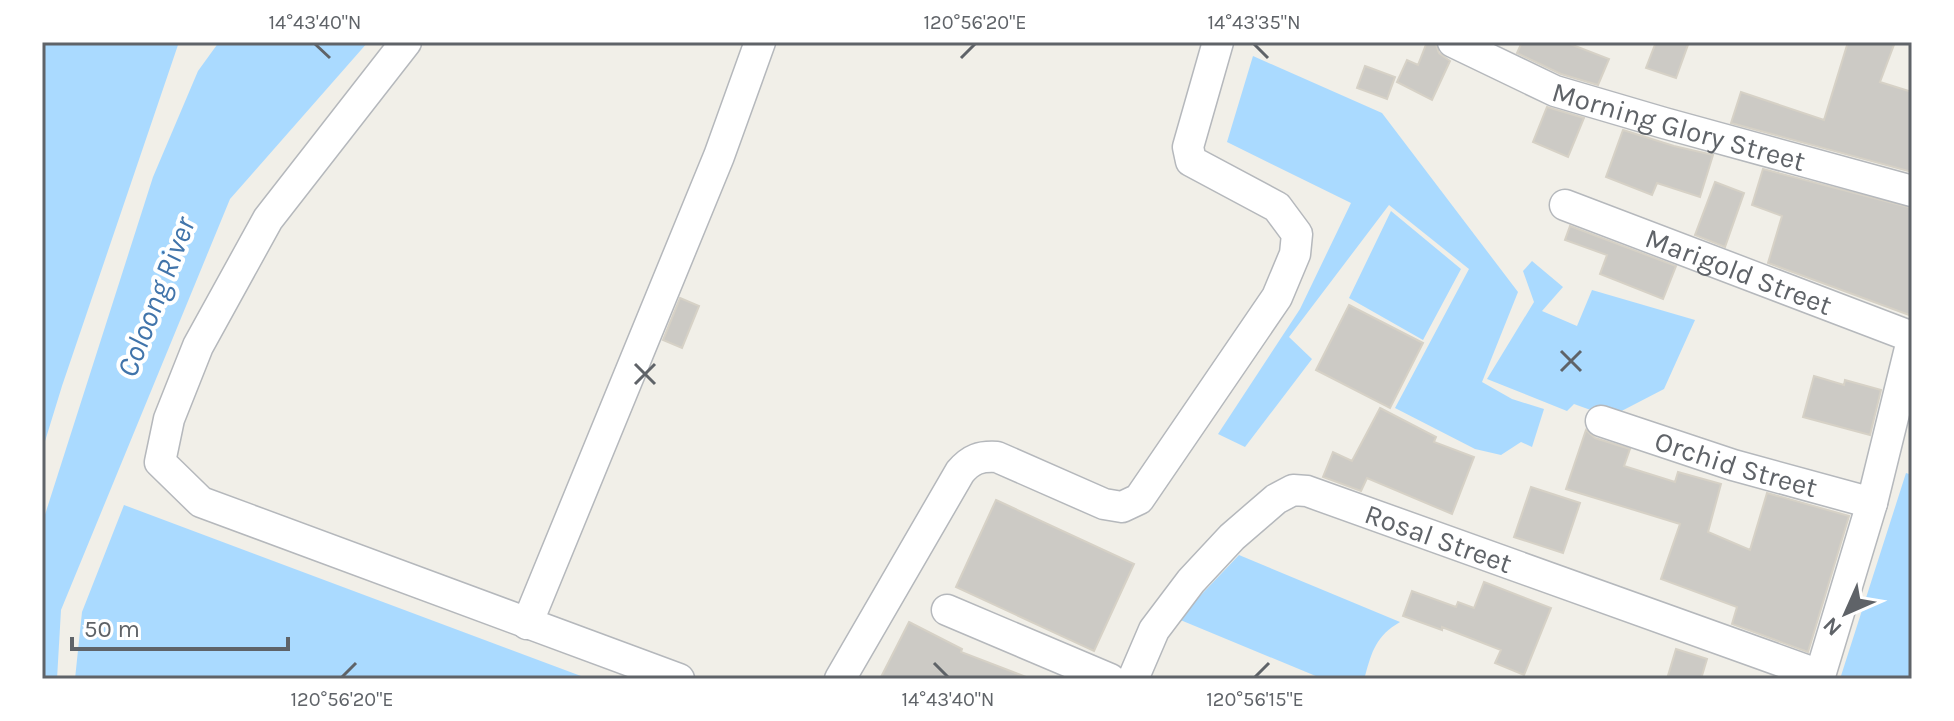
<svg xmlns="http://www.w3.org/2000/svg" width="1954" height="721" font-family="Karla,sans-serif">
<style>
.water{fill:#aadaff}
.building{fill:#cccac5;stroke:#d6d1c6;stroke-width:2}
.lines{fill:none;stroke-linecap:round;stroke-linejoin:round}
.minor-casing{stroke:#b5b8bc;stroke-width:33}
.minor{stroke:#fff;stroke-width:30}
.ticks{fill:none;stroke:#5f6368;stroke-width:3}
.labels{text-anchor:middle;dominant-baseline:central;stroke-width:8;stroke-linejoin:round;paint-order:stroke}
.street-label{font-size:28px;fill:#5f6368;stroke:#fff}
.water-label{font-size:30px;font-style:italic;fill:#4174aa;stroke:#fff}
.neatline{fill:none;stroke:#5f6368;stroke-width:3}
.ticks-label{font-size:20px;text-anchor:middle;fill:#5f6368}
</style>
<rect width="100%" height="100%" fill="#f1efe8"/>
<path class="water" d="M42,42H179L62,386L42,451Z
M219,42H368L230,199L61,610L57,679H42V524L153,177L198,71Z
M1253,56L1382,113L1518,292L1482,382L1512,399L1544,409L1532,447L1521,442L1501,455L1475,449L1395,408L1469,269L1389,205L1289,337L1312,359L1245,447L1218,434L1300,309L1351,203L1227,142Z
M1391,211L1461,269L1423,340L1349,298Z
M1532,261L1563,287L1542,311L1577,326L1592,290L1695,320L1664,389L1610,417L1574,404L1567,411L1487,379L1534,302L1523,271Z
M1906,473L1912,475V679H1840Z
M124,505L589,679H75L82,612Z
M1239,555L1400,622C1376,636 1372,651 1365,676V679H1323L1178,619Z"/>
<path class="building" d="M1427,42H1435L1439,53L1450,61L1432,100L1397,82L1407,60L1418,65Z
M1522,42H1565L1609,59L1598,85L1561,74L1517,53Z
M1656,42H1689L1676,78L1646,68Z
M1848,42H1895L1880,82L1912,92V172L1731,123L1741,92L1824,120Z
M1365,66L1395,77L1387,99L1357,88Z
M1547,107L1584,118L1568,157L1533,142Z
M1623,130L1674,146L1713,155L1700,197L1657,183L1652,195L1606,177Z
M1763,169L1912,208V316L1768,263L1782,216L1752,205Z
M1715,182L1744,193L1725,247L1695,235Z
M1570,226L1676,266L1663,299L1600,274L1607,255L1565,240Z
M680,298L699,306L682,348L663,340Z
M1349,305L1423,343L1390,408L1316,370Z
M1814,376L1844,385L1845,380L1881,390L1870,435L1803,417Z
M1380,408L1436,437L1434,442L1474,457L1452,514L1367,478L1361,491L1323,477L1333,452L1352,461Z
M1586,430L1595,438L1630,449L1624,466L1675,482L1678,472L1721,484L1708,532L1750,550L1767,493L1849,516L1808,652L1732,624L1737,607L1661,579L1680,524L1566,489Z
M1531,487L1580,503L1563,553L1514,537Z
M996,500L1134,564L1094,651L956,587Z
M1484,582L1551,608L1524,675L1495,663L1501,650L1442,627V630L1403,616L1412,591L1456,607L1458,602L1474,608Z
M909,622L962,649L961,652L1026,677V679H880Z
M1676,649L1707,659L1701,679H1667Z"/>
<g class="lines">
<defs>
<g id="minor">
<path d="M406,42L268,219L198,346L169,419L160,462L201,502L679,679"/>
<path id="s1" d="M1453,42L1555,91L1664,123L1912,191"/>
<path id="s2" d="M1565,205L1912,337"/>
<path id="s3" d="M1601,421L1733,465L1872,503"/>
<path d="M947,610L1110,679"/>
<path d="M527,624L719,156L760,42"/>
<path d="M840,679L960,472C971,459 980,456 997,457L1104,504L1122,507L1139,499L1277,297L1295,254L1297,234L1277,207L1191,161L1188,147L1218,42"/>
<path id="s4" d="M1133,679L1154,630L1191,581L1232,537L1276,499L1293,490L1307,491L1820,675"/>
<path d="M1819,679L1872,503L1912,340"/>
</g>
</defs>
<use href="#minor" class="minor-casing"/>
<use href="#minor" class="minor"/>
</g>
<path class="ticks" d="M315,44L330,58M1254,44L1268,58M961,58L975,44M1561,351L1581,371M635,364L655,384M1561,371L1581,351M635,384L655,364M934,663L948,677M342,677L356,663M1255,677L1269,663"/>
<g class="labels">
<g class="street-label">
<text stroke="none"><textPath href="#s1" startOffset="242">Morning Glory Street</textPath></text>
<text stroke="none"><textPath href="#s2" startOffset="186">Marigold Street</textPath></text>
<text stroke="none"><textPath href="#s3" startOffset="142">Orchid Street</textPath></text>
<text stroke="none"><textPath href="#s4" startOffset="406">Rosal Street</textPath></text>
</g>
<g class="water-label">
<text transform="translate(156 297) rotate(-69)">Coloong River</text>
</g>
</g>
<rect width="1954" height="721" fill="none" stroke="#ffffff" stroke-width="88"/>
<g transform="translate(1846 613) rotate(225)" stroke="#ffffff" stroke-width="6" paint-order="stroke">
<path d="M0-6L14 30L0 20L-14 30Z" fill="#5f6368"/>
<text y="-12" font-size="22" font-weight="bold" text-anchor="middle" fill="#5f6368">N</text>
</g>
<path d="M72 637v12h216v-12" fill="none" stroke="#5f6368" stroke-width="4"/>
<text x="84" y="637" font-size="24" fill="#5f6368" stroke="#ffffff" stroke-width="6" paint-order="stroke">50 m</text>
<rect x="44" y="44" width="1866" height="633" class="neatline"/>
<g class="ticks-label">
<text x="315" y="29">14°43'40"N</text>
<text x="975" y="29">120°56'20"E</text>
<text x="1254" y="29">14°43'35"N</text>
<text x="342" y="706">120°56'20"E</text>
<text x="948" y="706">14°43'40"N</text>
<text x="1255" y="706">120°56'15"E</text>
</g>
</svg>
